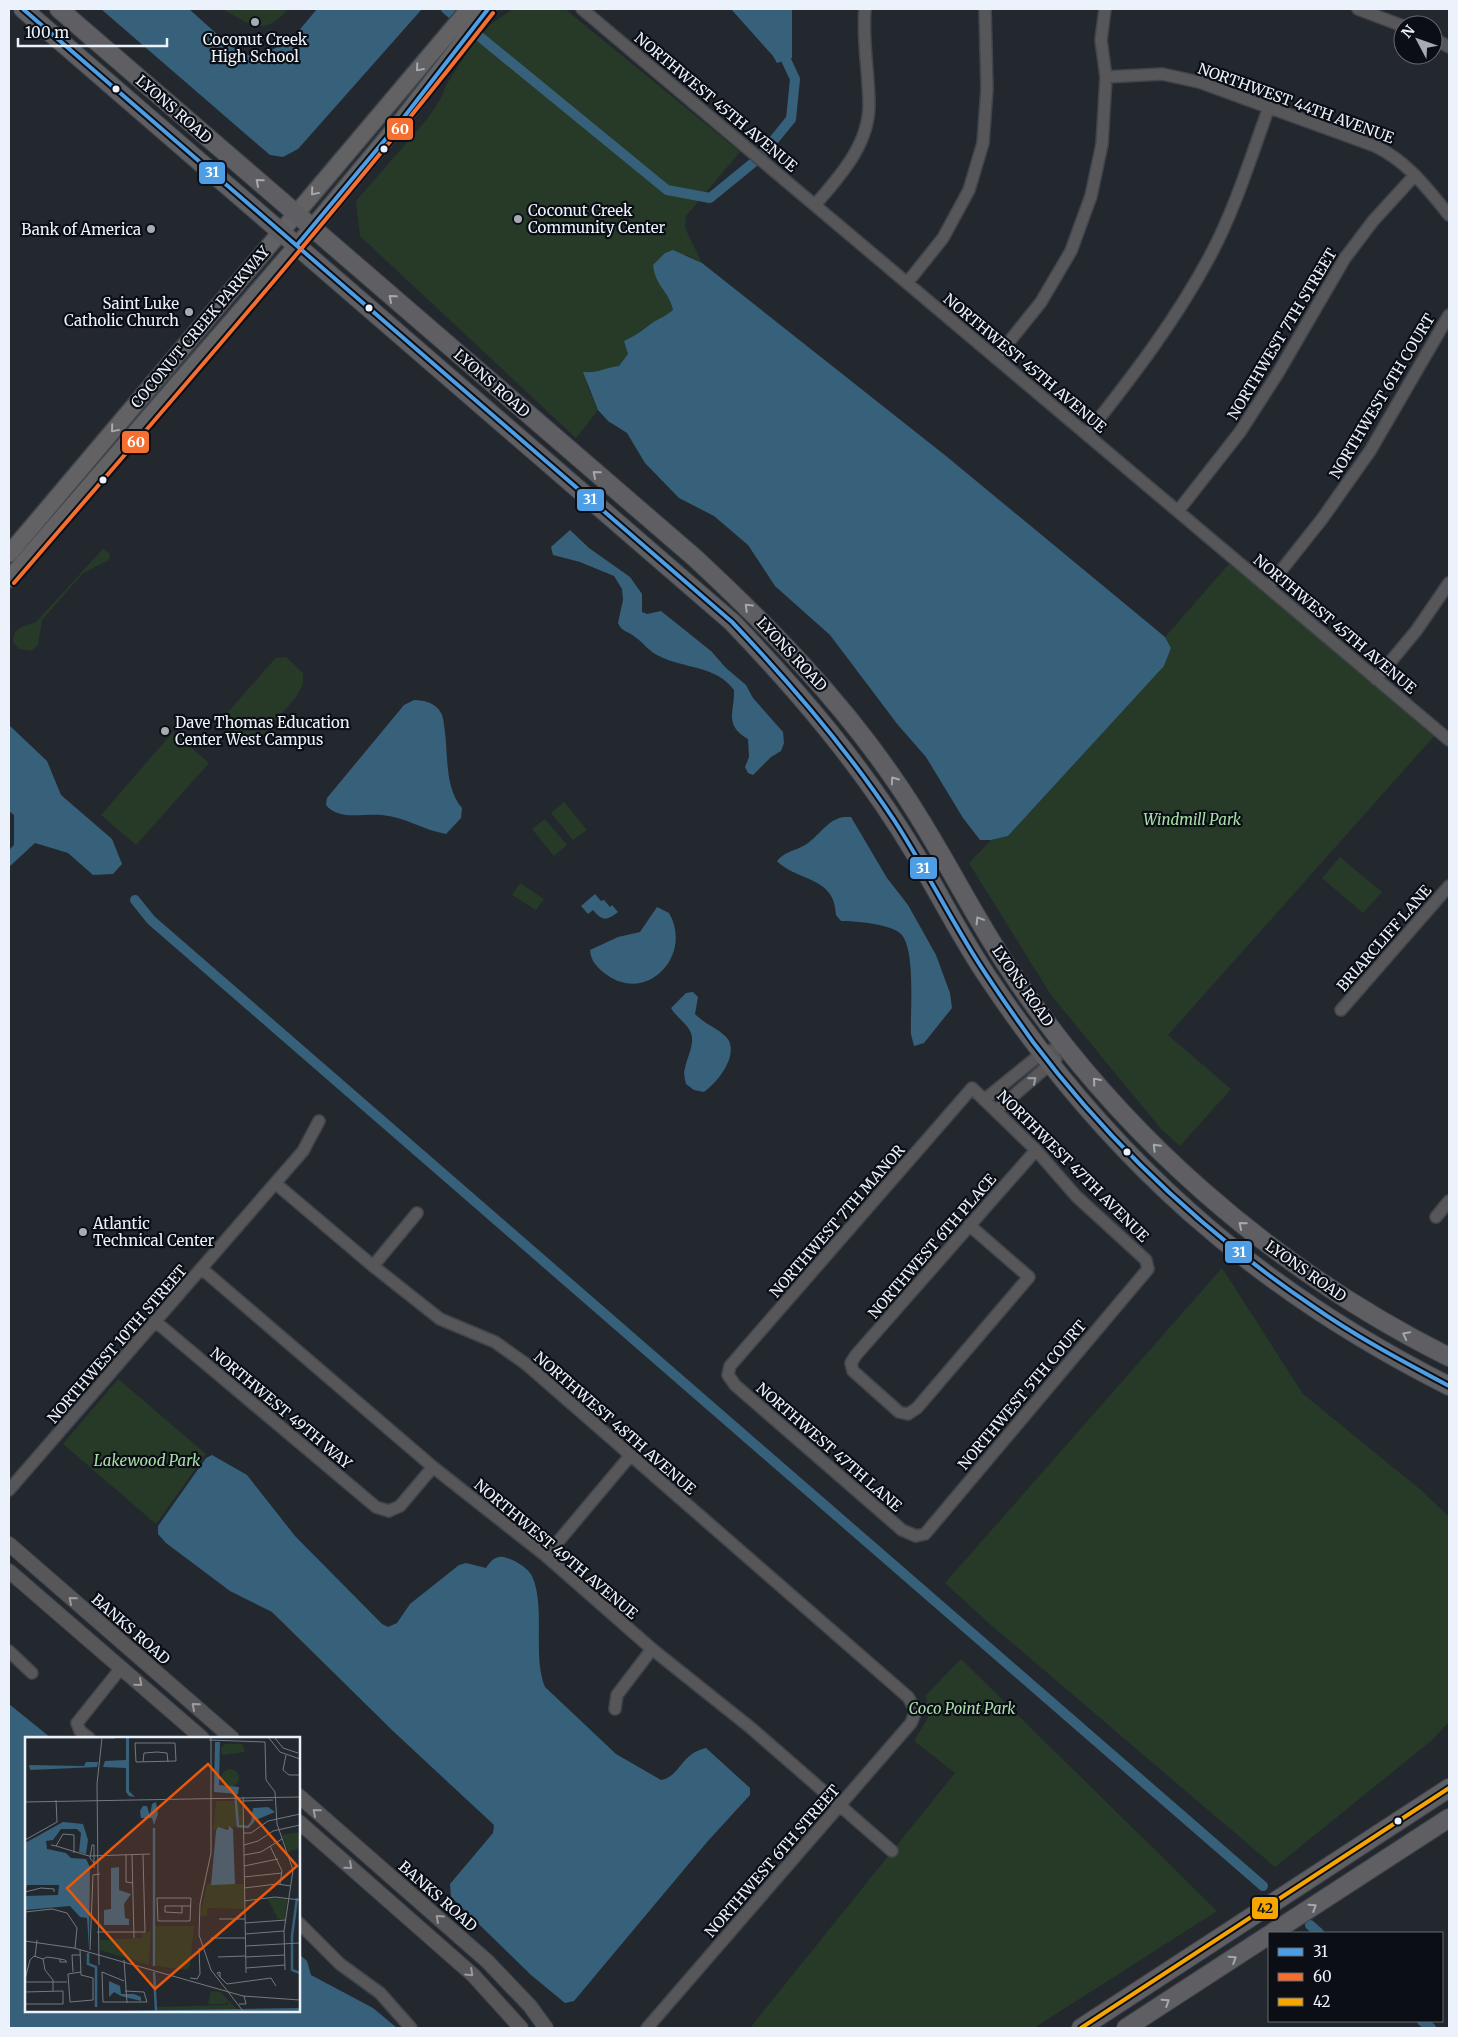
<svg xmlns="http://www.w3.org/2000/svg" width="1458" height="2037" font-family="Merriweather,serif">
<style>
.green{fill:#263a27}
.water{fill:#37607b}
.lines{fill:none;stroke-linecap:round;stroke-linejoin:round}
.canal{stroke:#37607b;stroke-width:10}
.minor-casing{stroke:#40444b;stroke-width:14}
.tertiary-casing{stroke:#40444b;stroke-width:16}
.secondary-casing{stroke:#40444b;stroke-width:19}
.primary-casing{stroke:#40444b;stroke-width:20}
.minor{stroke:#575659;stroke-width:11}
.tertiary{stroke:#575659;stroke-width:14}
.secondary{stroke:#626164;stroke-width:16}
.primary{stroke:#5f5f63;stroke-width:18}
.bus-1-casing{stroke:#0b0f15;stroke-width:8}
.bus-2-casing{stroke:#0b0f15;stroke-width:8}
.bus-3-casing{stroke:#0b0f15;stroke-width:8}
.bus-1{stroke:#4d9ee5;stroke-width:4}
.bus-2{stroke:#f46f30;stroke-width:4}
.bus-3{stroke:#f7a600;stroke-width:4}
.oneway{stroke:#a7aab0}
.oneway2{stroke:#a6a8af}
.oneway3{stroke:#9a9ca2}
.poi-dot{fill:#a6abb4;stroke:#0b0f15;stroke-width:2}
.bus-dot{fill:#ecf2fb;stroke:#0b0f15;stroke-width:2}
.labels{text-anchor:middle;dominant-baseline:central;stroke-width:4.5;stroke-linejoin:round;paint-order:stroke}
.poi-label{font-size:15px;fill:#ecf2fb;stroke:#0b0f15;text-anchor:start}
.street-label{font-size:15px;fill:#ecf2fb;stroke:#0b0f15}
.park-label{font-size:15px;font-style:italic;fill:#a9e0a7;stroke:#0b0f15}
.inset-river{fill:none;stroke:#37607b;stroke-width:2.5}
.inset-road{fill:none;stroke:#737981;stroke-width:1}
.view{fill:#e8590c;fill-opacity:0.15;stroke:#e8590c;stroke-width:2.5}
.inset-edge{fill:none;stroke:#ecf2fb;stroke-width:2.5}
.line-badge{stroke:#0b0f15;stroke-width:2}
.badge-label{font-size:14px;text-anchor:middle;font-weight:bold;fill:#fff}
.pale-badge-label{font-size:14px;text-anchor:middle;font-weight:bold;fill:#111}
</style>
<rect width="100%" height="100%" fill="#23282f"/>
<path class="green" d="M222,9H289C261,38 253,25 222,9Z
M513,9H565L740,152L686,216L685,228L702,263L687,255L653,265C655,284 669,292 673,310C667,316 660,318 653,323C643,329 635,336 625,341L628,355L619,366C604,368 597,374 587,385L598,410L576,438L360,236L356,201L428,118L441,98L446,85L470,48L491,24Z
M103,549L110,554L109,560L83,573L42,620L38,645L31,651L19,649L13,642C13,626 25,627 36,622Z
M1229,564L1436,734L1168,1035L1231,1089L1180,1146L1161,1129L1051,995L969,863L991,840L1008,836L1164,666L1171,648L1165,637Z
M286,657L303,673V684L296,697L258,741L250,746L232,745C221,736 221,725 227,713L273,661L276,658Z
M173,732L209,763L136,845L101,815Z
M564,802L587,830L573,840L551,813Z
M545,819L567,845L554,856L532,829Z
M1340,857L1382,892L1363,913L1322,878Z
M520,883L544,899L536,910L512,895Z
M1222,1268L1303,1394L1422,1491L1449,1517V1722L1431,1741L1275,1867L991,1625L945,1583Z
M118,1379L206,1454L156,1524L63,1444Z
M961,1659L1217,1911L1034,2028H750L955,1773L914,1741L928,1718L926,1695Z"/>
<path class="water" d="M101,9H189L228,44L245,55H262L291,40L317,9H422L298,149L283,157L270,155Z
M731,9H792V58L777,63L773,56Z
M673,250L702,263L946,456L1165,637L1171,648L1164,666L1008,836L991,840H980L963,818L926,757L898,725L830,635L775,586L748,545L714,516L679,498L645,463L627,433L608,421L598,410L583,372C600,373 603,368 619,366L628,354L624,341C635,336 643,330 652,323C660,318 666,316 673,310C669,291 655,286 653,265L665,253Z
M570,530L589,548L630,577L642,594V612L647,614L661,611L711,651L726,668L746,685L753,698L783,732L784,743L781,751L771,757L753,775L748,773L745,767L749,757L748,739C723,725 735,711 734,690C716,665 684,669 659,656C648,651 644,643 635,637C628,631 622,632 618,623L623,600L622,589L614,576L580,562L553,555L551,547Z
M414,700C424,700 436,703 441,713C444,718 444,727 445,732C448,757 445,788 462,808L461,818L446,834C423,830 405,817 382,815C363,813 339,821 326,805L327,798L404,705Z
M9,725L47,761L61,795L112,839L122,864L113,874L93,875L68,853L35,843L9,867V850L14,845V815L9,811Z
M844,817H851L887,878L908,905L936,955L950,993L952,1008L924,1043L914,1046L911,1034C910,1011 916,950 901,934C891,924 855,921 841,921L836,915C835,876 798,882 777,861C785,851 795,851 805,845C819,837 827,819 844,817Z
M595,894L601,901L604,900L610,907L612,905L618,912C607,921 602,921 593,910L588,914L581,906Z
M657,907L669,913C694,956 645,1007 603,972C595,965 591,960 590,950L618,937L640,932Z
M693,992L698,997L695,1014C704,1024 724,1031 729,1041C737,1058 717,1083 704,1092L694,1090L686,1084C685,1079 683,1073 685,1068C687,1057 695,1044 691,1033C687,1023 676,1017 671,1008L686,993Z
M212,1455L247,1475L295,1536L382,1624L388,1627L397,1623L410,1604L459,1565L466,1563L486,1568C491,1560 497,1554 507,1558C515,1560 529,1569 532,1576C546,1607 532,1656 545,1687L616,1754L661,1780C680,1777 681,1753 706,1748L750,1788V1795L707,1842L574,2001L565,2003L531,1975L451,1897L450,1884L493,1833L494,1825L393,1731L272,1612L230,1591L166,1543L158,1534V1526L206,1458Z
M9,1704L51,1738H26V2011H299V1954L307,1961L311,1975L373,2008L397,2028H9Z"/>
<g class="lines">
<path class="canal" d="M446,9L667,190L710,198L759,158L791,119L795,79L781,49
M135,900L151,920L1263,1886
M1310,1925L1319,1933
M1422,2021L1431,2028"/>
<defs>
<path id="minor" d="M582,9L1449,740
M1358,9L1403,26
M1433,38L1449,47
M1106,77L1162,74L1199,82L1375,146C1408,162 1426,187 1449,215
M815,205C839,177 869,145 869,105C869,73 862,41 865,9
M907,283L943,238L969,190L983,143L987,89L985,9
M996,358L1041,302L1071,251L1091,196L1102,144L1106,77L1101,40L1105,9
M1087,434C1132,377 1176,320 1210,256C1235,209 1251,157 1269,107
M1178,511L1240,432L1278,373L1345,258L1373,221L1415,175
M1268,587L1322,519L1370,451L1449,315
M1376,679L1416,631L1449,583
M1341,1010L1449,886
M972,1088L1036,1150L1076,1196L1146,1260L1148,1269L925,1534L916,1536L902,1530L735,1385L728,1375L730,1366Z
M984,1100L1042,1053L1066,1046
M997,1110L1056,1059
M275,1183L373,1266L440,1319L495,1342L526,1364L908,1697L916,1711L911,1723L647,2028
M1436,1217L1449,1201
M969,1225L1029,1277L917,1408L908,1414L899,1412L853,1371L851,1363L856,1355L1036,1150
M373,1266L417,1213
M202,1269L433,1467L546,1556L652,1649L751,1728L892,1851
M156,1322L376,1507L389,1511L400,1506L433,1467
M9,1490L303,1151L319,1121
M546,1556L630,1456
M9,1651L32,1673
M615,1709L617,1695L652,1649
M89,1738L80,1731L77,1723L121,1668
M299,1923L340,1964L380,1993L411,2028"/>
<path id="tertiary" d="M9,1544L232,1738
M9,1571L202,1738
M299,1796L487,1961L530,2006L546,2028
M299,1822L473,1975L521,2028"/>
<path id="secondary" d="M9,554L469,9
M9,579L312,228L404,117L488,9"/>
<path id="primary" d="M23,9L732,622C800,693 863,767 914,852C939,893 960,936 987,976C1108,1158 1254,1288 1449,1386
M59,9L695,558C769,627 839,698 896,782C938,842 969,909 1009,969C1118,1134 1273,1269 1449,1357
M1272,1933L1449,1818
M1081,2028L1449,1788
M1126,2028L1269,1935"/>
</defs>
<use href="#minor" class="minor-casing"/>
<use href="#tertiary" class="tertiary-casing"/>
<use href="#secondary" class="secondary-casing"/>
<use href="#primary" class="primary-casing"/>
<use href="#minor" class="minor"/>
<use href="#tertiary" class="tertiary"/>
<use href="#secondary" class="secondary"/>
<use href="#primary" class="primary"/>
<defs>
<path id="bus-1" d="M23,9L732,622C791,684 847,749 894,820C920,860 942,903 967,944C987,978 1010,1010 1033,1042C1110,1144 1205,1233 1311,1305C1355,1336 1402,1361 1449,1386
M297,245L404,117L488,9"/>
<path id="bus-2" d="M14,583C176,395 340,209 493,13"/>
<path id="bus-3" d="M1081,2028L1449,1788"/>
</defs>
<use href="#bus-1" class="bus-1-casing"/>
<use href="#bus-2" class="bus-2-casing"/>
<use href="#bus-3" class="bus-3-casing"/>
<use href="#bus-1" class="bus-1"/>
<use href="#bus-2" class="bus-2"/>
<use href="#bus-3" class="bus-3"/>
</g>
<defs><path id="oneway-chevron" d="M-2-3.5L2.5 0L-2 3.5" fill="none" stroke-width="1.6" stroke-linecap="round" stroke-linejoin="round" transform="scale(1.25)"/></defs>
<g class="oneway">
<use href="#oneway-chevron" transform="translate(419 68) rotate(131)"/>
<use href="#oneway-chevron" transform="translate(314 192) rotate(130)"/>
<use href="#oneway-chevron" transform="translate(114 429) rotate(130)"/>
</g>
<g class="oneway2">
<use href="#oneway-chevron" transform="translate(259 182) rotate(-139)"/>
<use href="#oneway-chevron" transform="translate(392 298) rotate(-139)"/>
<use href="#oneway-chevron" transform="translate(596 474) rotate(-139)"/>
<use href="#oneway-chevron" transform="translate(748 607) rotate(-136)"/>
<use href="#oneway-chevron" transform="translate(894 780) rotate(-125)"/>
<use href="#oneway-chevron" transform="translate(979 920) rotate(-121)"/>
<use href="#oneway-chevron" transform="translate(1096 1081) rotate(-131)"/>
<use href="#oneway-chevron" transform="translate(1156 1147) rotate(-135)"/>
<use href="#oneway-chevron" transform="translate(1242 1225) rotate(-140)"/>
<use href="#oneway-chevron" transform="translate(1406 1335) rotate(-153)"/>
<use href="#oneway-chevron" transform="translate(1313 1907) rotate(-33)"/>
<use href="#oneway-chevron" transform="translate(1233 1959) rotate(-33)"/>
<use href="#oneway-chevron" transform="translate(1166 2002) rotate(-33)"/>
</g>
<g class="oneway3">
<use href="#oneway-chevron" transform="translate(1033 1080) rotate(-40)"/>
<use href="#oneway-chevron" transform="translate(72 1600) rotate(-139)"/>
<use href="#oneway-chevron" transform="translate(139 1683) rotate(41)"/>
<use href="#oneway-chevron" transform="translate(195 1706) rotate(-139)"/>
<use href="#oneway-chevron" transform="translate(316 1812) rotate(-139)"/>
<use href="#oneway-chevron" transform="translate(349 1866) rotate(41)"/>
<use href="#oneway-chevron" transform="translate(439 1918) rotate(-138)"/>
<use href="#oneway-chevron" transform="translate(470 1973) rotate(43)"/>
</g>
<g class="poi-dot">
<circle cx="255" cy="22" r="5"/>
<circle cx="518" cy="219" r="5"/>
<circle cx="151" cy="229" r="5"/>
<circle cx="189" cy="312" r="5"/>
<circle cx="165" cy="731" r="5"/>
<circle cx="83" cy="1232" r="5"/>
</g>
<g class="bus-dot">
<circle cx="116" cy="89" r="4.5"/>
<circle cx="384" cy="149" r="4.5"/>
<circle cx="369" cy="308" r="4.5"/>
<circle cx="103" cy="480" r="4.5"/>
<circle cx="1127" cy="1152" r="4.5"/>
<circle cx="1398" cy="1821" r="4.5"/>
</g>
<g class="labels">
<g class="poi-label">
<text x="255" y="39" text-anchor="middle">Coconut Creek<tspan x="255" dy="17">High School</tspan></text>
<text x="528" y="210">Coconut Creek<tspan x="528" dy="17">Community Center</tspan></text>
<text x="141" y="229" text-anchor="end">Bank of America</text>
<text x="179" y="303" text-anchor="end">Saint Luke<tspan x="179" dy="17">Catholic Church</tspan></text>
<text x="175" y="722">Dave Thomas Education<tspan x="175" dy="17">Center West Campus</tspan></text>
<text x="93" y="1223">Atlantic<tspan x="93" dy="17">Technical Center</tspan></text>
</g>
<g class="street-label">
<text transform="translate(716 102) rotate(40)">NORTHWEST 45TH AVENUE</text>
<text transform="translate(1296 103) rotate(20)">NORTHWEST 44TH AVENUE</text>
<text transform="translate(174 109) rotate(41)">LYONS ROAD</text>
<text transform="translate(200 327) rotate(-50)">COCONUT CREEK PARKWAY</text>
<text transform="translate(1282 334) rotate(-59)">NORTHWEST 7TH STREET</text>
<text transform="translate(1025 363) rotate(40)">NORTHWEST 45TH AVENUE</text>
<text transform="translate(492 383) rotate(41)">LYONS ROAD</text>
<text transform="translate(1382 396) rotate(-59)">NORTHWEST 6TH COURT</text>
<text transform="translate(1335 624) rotate(40)">NORTHWEST 45TH AVENUE</text>
<text transform="translate(792 654) rotate(47)">LYONS ROAD</text>
<text transform="translate(1384 938) rotate(-49)">BRIARCLIFF LANE</text>
<text transform="translate(1023 986) rotate(55)">LYONS ROAD</text>
<text transform="translate(1073 1166) rotate(45)">NORTHWEST 47TH AVENUE</text>
<text transform="translate(837 1221) rotate(-49)">NORTHWEST 7TH MANOR</text>
<text transform="translate(932 1246) rotate(-49)">NORTHWEST 6TH PLACE</text>
<text transform="translate(1306 1271) rotate(35)">LYONS ROAD</text>
<text transform="translate(117 1344) rotate(-49)">NORTHWEST 10TH STREET</text>
<text transform="translate(1022 1395) rotate(-50)">NORTHWEST 5TH COURT</text>
<text transform="translate(281 1408) rotate(40)">NORTHWEST 49TH WAY</text>
<text transform="translate(615 1423) rotate(41)">NORTHWEST 48TH AVENUE</text>
<text transform="translate(829 1447) rotate(41)">NORTHWEST 47TH LANE</text>
<text transform="translate(556 1549) rotate(40)">NORTHWEST 49TH AVENUE</text>
<text transform="translate(131 1629) rotate(41)">BANKS ROAD</text>
<text transform="translate(772 1861) rotate(-49)">NORTHWEST 6TH STREET</text>
<text transform="translate(438 1896) rotate(41)">BANKS ROAD</text>
</g>
<g class="park-label">
<text x="1192" y="819">Windmill Park</text>
<text x="147" y="1460">Lakewood Park</text>
<text x="962" y="1708">Coco Point Park</text>
</g>
</g>
<g transform="translate(25 1737)">
<rect width="275" height="275" fill="#23282f"/>
<path d="M200,7H217L220,15L197,18L196,11ZM196 41a9 9 0 1 1 18 0a9 9 0 1 1-18 0ZM191,64H216L218,88L188,94ZM275,95V111L263,115L257,98ZM182,147H219V172L182,171V179H175ZM242,161L262,162L260,183L253,182ZM130,189H169L165,229L162,233L131,229ZM126,194L124,228L75,213V203L117,201L118,196ZM186,254L195,255L212,272L130,274L131,270L203,268L202,263L201,267H183Z" fill="#263a27"/>
<path d="M101,1H104V54L110,60L104,59L101,55V31L78,30L80,24L101,23ZM190,5H195L194,48L214,50L213,57L189,55ZM61,25H73L72,30L5,33L4,28L59,29ZM131,65L133,77L129,88L127,81H116L115,74L118,69H122L125,79L127,67ZM243,70L250,75L226,85L228,71ZM38,85L58,87L63,103L61,117L54,115L56,96L52,92H36L28,103L21,104L22,112L41,116L46,121L61,122L65,130L64,211L62,181L55,180L45,169L0,173V159L33,158L34,148H2L0,153V106ZM204,89L208,92L210,147L186,148L191,94L193,90L203,93ZM94,130V153L106,157L99,167L100,181L104,182V188H79V173L86,172V131ZM84,244L95,249L96,257H109L116,260V264L96,259L89,255L84,260ZM275,271V274H91L209,272Z" fill="#37607b"/>
<path class="inset-river" d="M210,54L213,89L223,90L229,83M272,161L267,199V233L275,236M63,216V227L71,230V270M129,229V91M129,235L131,274"/>
<path class="inset-road" d="M0,1H90M186,1V116L175,167L174,198L186,233L218,274M244,1L255,15L275,22M250,1L258,11L273,16M184,3L240,5L241,43L250,55L252,87L268,133L259,194L260,233M110,6H150L151,24L111,25ZM261,18L258,33L264,38H275M118,25L119,16L132,15L142,16L143,25M218,60L221,236M218,64L248,63M0,65L275,60M218,96H226L243,84L275,77M0,103L32,85L31,63M26,108L31,109L38,97L49,98V116M219,108L233,104L248,94L275,88M31,109L64,119L125,117M245,109L257,134L255,147M101,118V145L108,146M107,118L109,201M219,118L236,115L257,102M219,129L253,122M69,131V108H67L65,121L69,126M219,140L257,136M219,151L252,147L266,149M0,155L16,151L29,152V155M132,161H166L165,184H133ZM219,164L250,160L275,163M157,169V176L140,175V169H166M0,175L27,172L42,176L52,191L50,211M194,182H220M220,186L261,183M275,189V228M72,195H120L118,118M220,197L259,194M186,201H220M0,204L49,211L218,259L275,263M220,209L275,206M55,212L56,238L68,241V263L45,265L43,237L56,235M65,213L68,138L75,137M10,220L12,203M193,220L220,219M220,220L260,218M18,222L22,220L29,221L35,222L40,223L42,225H35V222M5,223L9,219L18,222L20,233L28,243V254M99,223L102,266M74,228L72,47L77,1M221,231L260,228M48,235L47,218H55M195,240L192,236L195,235V240L202,247L246,241L251,249M165,241L172,242L175,237L174,211M0,242L5,223M99,244L77,235L78,265H122L119,255L100,254M0,245H42M0,255L38,254M0,267H38V254M214,267H221L219,259"/>
<path class="view" d="M183,27L272,129L130,252L42,151Z"/>
<rect width="275" height="275" class="inset-edge"/>
</g>
<g class="line-badge">
<rect x="386" y="117" width="28" height="24" rx="5" fill="#f46f30"/>
<rect x="198" y="161" width="28" height="24" rx="5" fill="#4d9ee5"/>
<rect x="121" y="430" width="29" height="24" rx="5" fill="#f46f30"/>
<rect x="576" y="488" width="29" height="24" rx="5" fill="#4d9ee5"/>
<rect x="909" y="856" width="29" height="24" rx="5" fill="#4d9ee5"/>
<rect x="1224" y="1240" width="29" height="24" rx="5" fill="#4d9ee5"/>
<rect x="1251" y="1896" width="28" height="24" rx="5" fill="#f7a600"/>
</g>
<g class="badge-label">
<text x="400" y="134">60</text>
<text x="212" y="177">31</text>
<text x="136" y="447">60</text>
<text x="590" y="504">31</text>
<text x="923" y="873">31</text>
<text x="1239" y="1257">31</text>
</g>
<g class="pale-badge-label">
<text x="1265" y="1913">42</text>
</g>
<rect width="1458" height="2037" fill="none" stroke="#ecf2fb" stroke-width="20"/>
<rect x="1268" y="1932" width="175" height="90" fill="#0b0f15" stroke="#656a71"/>
<rect x="1278" y="1948" width="25" height="8" fill="#4d9ee5" stroke="#656a71"/>
<text x="1313" y="1957" font-size="15" fill="#ecf2fb">31</text>
<rect x="1278" y="1973" width="25" height="8" fill="#f46f30" stroke="#656a71"/>
<text x="1313" y="1982" font-size="15" fill="#ecf2fb">60</text>
<rect x="1278" y="1998" width="25" height="8" fill="#f7a600" stroke="#656a71"/>
<text x="1313" y="2007" font-size="15" fill="#ecf2fb">42</text>
<g transform="translate(1418 40) rotate(311)"><circle r="24" fill="#0b0f15" stroke="#656a71"/>
<path d="M0-4L9 19L0 12L-9 19Z" fill="#a6abb4"/>
<text y="-8" font-size="14" font-weight="bold" text-anchor="middle" fill="#ecf2fb">N</text>
</g>
<path d="M18 38v8h149v-8" fill="none" stroke="#ecf2fb" stroke-width="2.5"/>
<text x="25" y="38" font-size="15" fill="#ecf2fb" stroke="#0b0f15" stroke-width="4" paint-order="stroke">100 m</text>
</svg>
